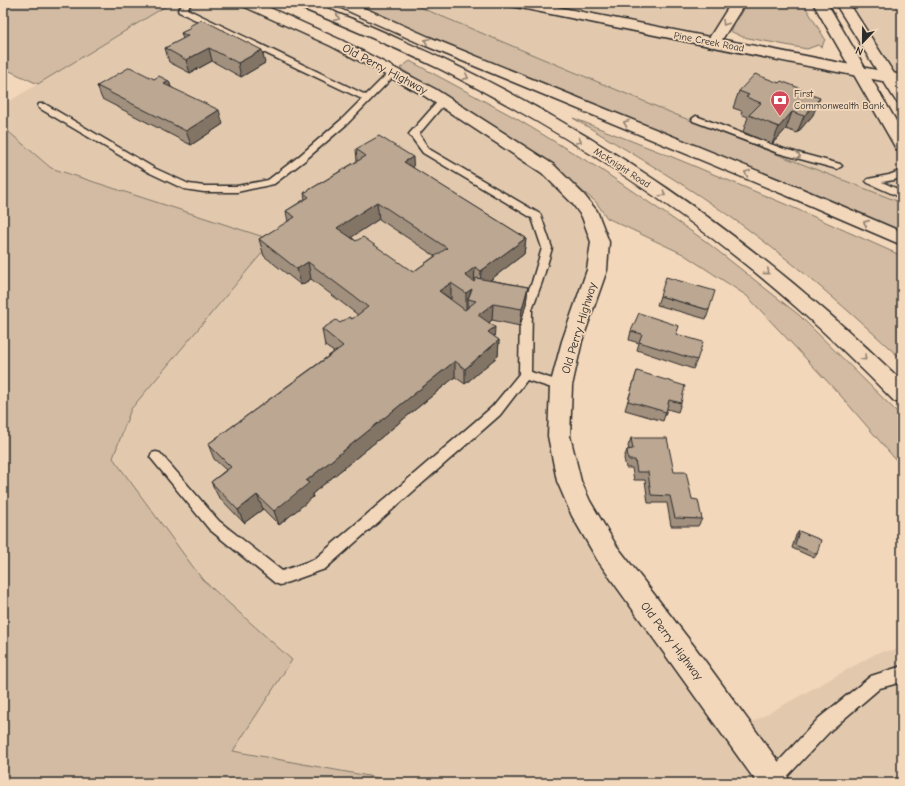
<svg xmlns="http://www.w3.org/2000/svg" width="905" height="786" font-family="'Comic Neue',sans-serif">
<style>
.built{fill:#e2c9ae}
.green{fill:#d2bba2;stroke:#7e7366}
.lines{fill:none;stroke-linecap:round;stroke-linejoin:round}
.service-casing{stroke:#2b2b2b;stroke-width:3}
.tertiary-casing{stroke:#2b2b2b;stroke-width:3}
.primary-casing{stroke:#2b2b2b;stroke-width:3}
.trunk-casing{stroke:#2b2b2b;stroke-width:3}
.service{fill:#f3d7ba;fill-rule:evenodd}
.tertiary{fill:#f3d7ba;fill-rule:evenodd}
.primary{fill:#f3d7ba;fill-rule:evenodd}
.trunk{fill:#f3d7ba;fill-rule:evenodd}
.wall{fill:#a1907e;stroke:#2b2b2b;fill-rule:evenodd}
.shaded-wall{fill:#837566;stroke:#2b2b2b}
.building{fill:#bba792;stroke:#2b2b2b;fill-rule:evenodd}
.oneway{stroke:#8f8172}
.labels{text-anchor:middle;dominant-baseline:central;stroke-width:3.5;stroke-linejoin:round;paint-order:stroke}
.far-street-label{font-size:10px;fill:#2b2b2b;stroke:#f3d7ba}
.far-poi-label{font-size:10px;fill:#2b2b2b;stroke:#f3d7ba;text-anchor:start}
.street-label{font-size:12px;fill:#2b2b2b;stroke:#f3d7ba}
</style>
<rect width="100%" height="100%" fill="#f3d7ba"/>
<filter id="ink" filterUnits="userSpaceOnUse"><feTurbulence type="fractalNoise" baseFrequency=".025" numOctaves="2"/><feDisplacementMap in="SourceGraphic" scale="8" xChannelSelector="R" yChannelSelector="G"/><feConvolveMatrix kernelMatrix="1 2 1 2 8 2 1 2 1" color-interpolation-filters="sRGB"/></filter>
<g filter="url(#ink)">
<path class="built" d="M171,3H248L336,43L548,169L600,242L561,386L569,481L738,730L879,652L902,649V783H406L233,751L292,660L202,579L113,458L131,409L273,240L51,168L3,127V105Z
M410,3H738L713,42L860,72L902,145V203L679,116Z
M842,3H902V98Z"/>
<path class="green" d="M3,3H171L38,84L3,68Z
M342,3H410L679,116L902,203V239Z
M747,3H803L825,39L822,47L818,45L807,49L743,37L730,31Z
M410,61L512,116L600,169L704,240L799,315L902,417V467L841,396L747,296L683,254L607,218L596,202L544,160L400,68Z
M573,118L670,156L792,207L902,256V360C851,312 798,266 742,225C688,186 630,152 573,118Z
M3,127L51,168L273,240L131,409L113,458L202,579L292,660L233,751L406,783H3Z"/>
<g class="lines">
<defs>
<path id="service" d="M184,3H192L187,9L366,95L391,70L394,69L398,72L347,124L304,161L274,184L237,192H204L184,189L148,172L39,108L38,106L39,104H45L154,168L189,184L204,186H237L268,180L298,157L341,120L362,99L179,12L178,10Z
M443,98L447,101L419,134L429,149L540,214L541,216L552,248L542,282L532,309L531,372L565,383L567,386L565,389L561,391L527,380L500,415L325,569L280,585L275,583L209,529L150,457L152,453L156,452L160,453L219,521L282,571L315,559L492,407L519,374L520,309L532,282L542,248L532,218L423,153L409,134L440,99Z
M696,116L784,149L840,164L842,166L837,169L778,153L693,121L692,119Z
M902,170V177L894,180L882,182L902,191V198L868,183L866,181L868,179L889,175Z
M902,666V682L880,688L831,730L781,783H766L765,780L767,774L819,718L871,676Z"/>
<path id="tertiary" d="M241,3H259L341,40L435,89L554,165L584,195L597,211L609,242L607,270L582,341L572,386L570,436L581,481L590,501L616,545L694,646L786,772L790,783H757L598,561L572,516L557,481L548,436L550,386L562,341L587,270L591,242L582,217L572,203L542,173L423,95L331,46L243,6Z
M509,3H537L902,75V85L516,7L511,6Z"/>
<path id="primary" d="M731,3H745L718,46L713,47L708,46L706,43Z
M813,3H827L902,131V150L896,149L894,145Z
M835,3H849L902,86V103L896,101L894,98Z"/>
<path id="trunk" d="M294,3C300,3 306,2 312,3C321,4 331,10 339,14C361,22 382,31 403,41C588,122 757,240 902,381V404L894,401C863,369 831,338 797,308C691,214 569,134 442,70C395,47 345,26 296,6Z
M335,3H353L429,37L807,191L902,232V245L795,199L419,43L337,6Z"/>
</defs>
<use href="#service" class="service-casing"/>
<use href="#tertiary" class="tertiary-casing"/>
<use href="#primary" class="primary-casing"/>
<use href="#trunk" class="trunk-casing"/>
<use href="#service" class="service"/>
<use href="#tertiary" class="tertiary"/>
<use href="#primary" class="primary"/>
<use href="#trunk" class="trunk"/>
</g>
<path class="wall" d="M189,26L265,63L241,77L212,61L190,73L169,62L165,48L183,39L181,33L190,29Z
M154,79L169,81L171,87L223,124L191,145L102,99L97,86Z
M779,83L810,92V94L813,115L797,133L786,129L772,144L743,132L748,117L741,114L742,111L733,108L739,91Z
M356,149L413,168L526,238L524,254L490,280L528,287L526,304L520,326L492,320L489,323L494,337L499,340L498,356L465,384L455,377L312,494L313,497L279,525L263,509L244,523L218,496L211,482L226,470L214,459L208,444L334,352L325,346L322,329L352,319L358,315L311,279L301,285L264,256L259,239L288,222L286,211L305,199L304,193L357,161ZM379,219L435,256L413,272L356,241L351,237Z
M660,296L709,310L706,319L657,305Z
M679,326L676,334L697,360L693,369L637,350L639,343L629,340L631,331Z
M637,371L681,403L678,412L667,409L663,421L625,410Z
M631,438L674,472L692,499L702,519L698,526H671L667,503H648L645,480H634L632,468H626L624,458L627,450H629L628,446Z
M799,531L817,554L814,558L792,548L796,535Z"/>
<path class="shaded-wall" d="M209,48L212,61L190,73L186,60Z
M262,50L265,63L241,77L238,63Z
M169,81L173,94L164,84Z
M820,98L813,115L797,133L804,116Z
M219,110L223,124L191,145L186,131Z
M792,112L786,129L772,144L779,127Z
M413,157L414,174L404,162Z
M377,202L379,219L340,245L337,228Z
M526,238L524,254L480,288L481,271Z
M308,262L311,279L301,285L297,269Z
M475,267L474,284L465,275Z
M451,283V299L439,291Z
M528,287L526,304L520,326L522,309Z
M472,289L468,299V308L466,310V293Z
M493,304L492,320L478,331V315Z
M495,327L494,343L488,332Z
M499,340L498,356L465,384V369Z
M455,361V377L312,494L313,497L279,525L274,511L306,481Z
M257,495L263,509L244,523L238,510Z"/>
<path class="building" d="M201,20L205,21L262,50L238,63L209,48L186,60L165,48L188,36L181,33L191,28L189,26Z
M130,67L154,79L159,76L169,81L164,84L219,110L186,131L97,86Z
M755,74L779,83L781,81L810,92L809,94L820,98L804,116L792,112L779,127L749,115L761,103L746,97L749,95L739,91Z
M379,136L413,157L404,162L526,238L481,271L475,267L465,275L474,282L476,278L528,287L522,309L493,304L478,315L495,327L488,332L499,340L465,369L455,361L306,481L309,483L274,511L257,495L238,510L211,482L231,467L208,444L343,346L322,329L336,320L340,323L349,317L352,319L368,307L308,262L297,269L259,239L295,217L286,211L309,197L304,193L366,156L356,149ZM377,202L447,248L413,272L363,237L356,241L337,228ZM451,283L466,293L472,289L468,299L476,301L465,310L439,291Z
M666,277L715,291L709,310L660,296Z
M639,313L679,326L676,334L703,342L697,360L639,342L642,334L631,331Z
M637,371L685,386L681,403L669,400L666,412L628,401Z
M631,438H667L674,472H686L692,499L698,500L702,519L675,518L670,496L651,495L648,472H637L635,460H628L627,450L633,449Z
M799,531L821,540L817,554L795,545Z"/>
<defs><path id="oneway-chevron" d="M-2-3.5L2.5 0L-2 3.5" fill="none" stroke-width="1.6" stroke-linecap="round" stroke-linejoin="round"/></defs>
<g class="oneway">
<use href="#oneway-chevron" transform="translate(337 18) rotate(23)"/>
<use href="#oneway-chevron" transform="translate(725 23) rotate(122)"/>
<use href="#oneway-chevron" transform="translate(427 41) rotate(-157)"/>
<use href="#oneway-chevron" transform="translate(466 77) rotate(27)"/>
<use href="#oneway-chevron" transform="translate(626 123) rotate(-158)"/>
<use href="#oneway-chevron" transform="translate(579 141) rotate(30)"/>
<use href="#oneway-chevron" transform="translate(798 156) rotate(15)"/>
<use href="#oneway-chevron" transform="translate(747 173) rotate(-158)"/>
<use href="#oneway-chevron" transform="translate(663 194) rotate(34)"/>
<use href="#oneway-chevron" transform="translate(866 223) rotate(-156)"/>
<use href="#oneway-chevron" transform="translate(767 272) rotate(40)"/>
<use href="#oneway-chevron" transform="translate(864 358) rotate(44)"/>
</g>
</g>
<defs>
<symbol id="bank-pin" viewBox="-11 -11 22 30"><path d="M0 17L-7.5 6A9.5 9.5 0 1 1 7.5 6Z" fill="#d1495b" stroke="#f3d7ba"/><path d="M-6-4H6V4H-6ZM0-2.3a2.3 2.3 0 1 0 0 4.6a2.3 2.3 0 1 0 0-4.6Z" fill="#fff"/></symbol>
</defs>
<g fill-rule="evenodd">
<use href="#bank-pin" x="769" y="89" width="22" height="30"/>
</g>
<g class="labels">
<g class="far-street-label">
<text transform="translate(709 42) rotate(11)">Pine Creek Road</text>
<text transform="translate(622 168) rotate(33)">McKnight Road</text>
</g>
<g class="far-poi-label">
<text x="794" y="94">First<tspan x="794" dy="12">Commonwealth Bank</tspan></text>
</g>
<g class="street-label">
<text transform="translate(385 69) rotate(28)">Old Perry Highway</text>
<text transform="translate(579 328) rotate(-73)">Old Perry Highway</text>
<text transform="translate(672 641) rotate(53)">Old Perry Highway</text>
</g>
</g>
<rect width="905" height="786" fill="none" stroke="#f3d7ba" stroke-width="16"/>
<rect x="8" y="8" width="889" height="770" fill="none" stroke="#2b2b2b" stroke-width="1.5" filter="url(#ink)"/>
<g transform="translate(863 42) rotate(202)" stroke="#f3d7ba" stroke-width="3" paint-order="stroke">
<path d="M0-3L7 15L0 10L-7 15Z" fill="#2b2b2b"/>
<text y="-6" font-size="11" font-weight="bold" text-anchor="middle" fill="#2b2b2b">N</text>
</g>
</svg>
